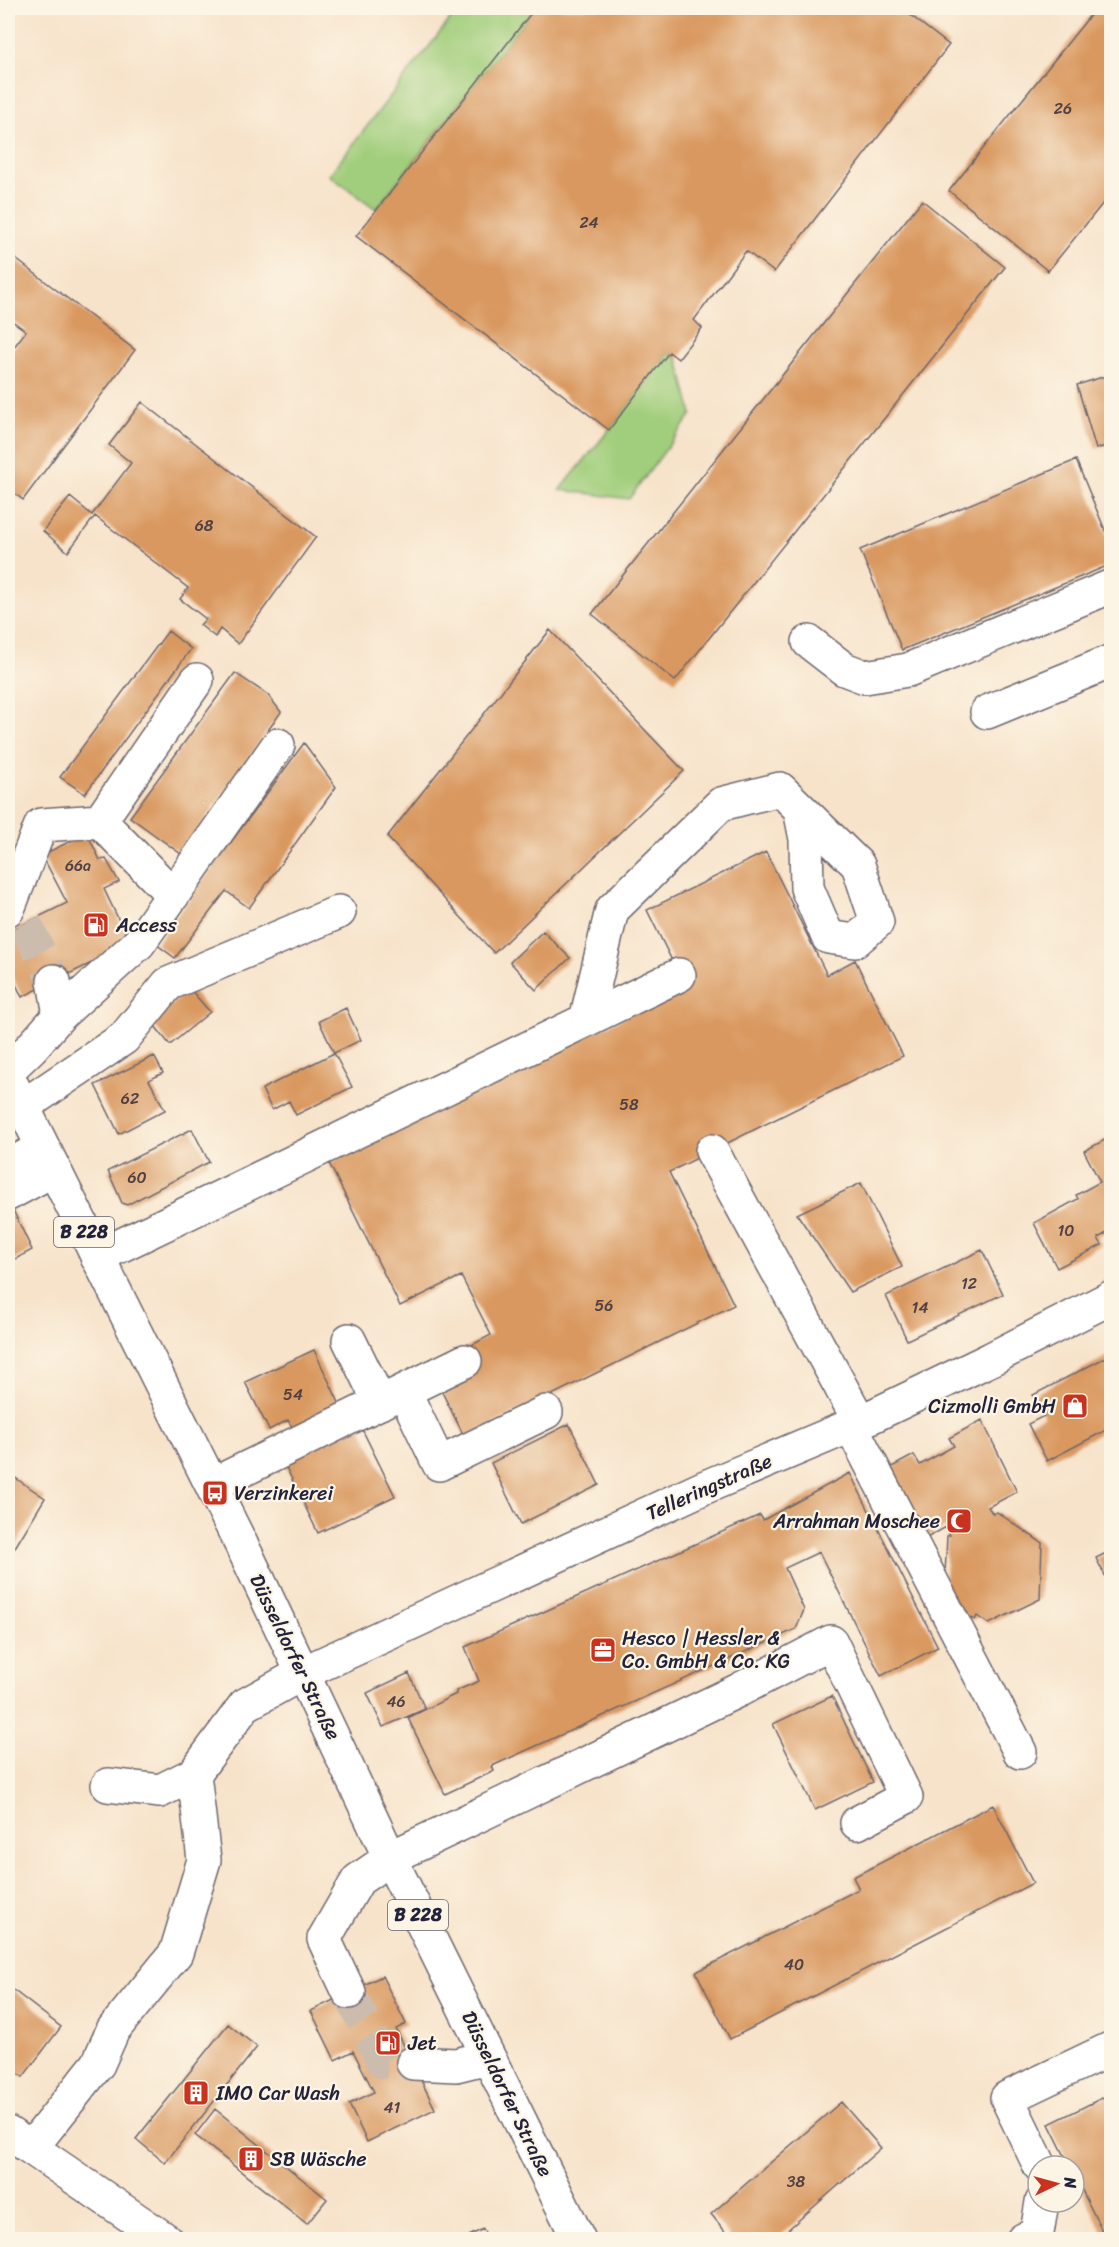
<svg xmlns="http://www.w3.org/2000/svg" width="1119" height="2247" font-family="Sriracha,sans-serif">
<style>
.green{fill:#a1ce7b;stroke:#62785b;stroke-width:1.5}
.building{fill:#d9985f}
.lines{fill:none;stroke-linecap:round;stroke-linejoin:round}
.minor-tunnel{stroke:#ccbcad;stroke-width:33;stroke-dasharray:33 16;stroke-linecap:butt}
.minor-casing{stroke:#6d666d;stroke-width:36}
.major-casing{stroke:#6d666d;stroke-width:36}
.minor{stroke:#fff;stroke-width:33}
.major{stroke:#fff;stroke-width:33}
.labels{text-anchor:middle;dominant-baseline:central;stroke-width:4.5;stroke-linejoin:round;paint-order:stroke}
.number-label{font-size:16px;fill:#504044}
.shield{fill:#fcf5e5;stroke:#63616e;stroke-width:1.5}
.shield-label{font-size:18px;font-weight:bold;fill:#22223b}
.poi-label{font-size:20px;fill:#22223b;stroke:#fcf5e5;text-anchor:start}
.street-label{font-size:20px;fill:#22223b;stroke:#fcf5e5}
</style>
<rect width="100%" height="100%" fill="#fcf5e5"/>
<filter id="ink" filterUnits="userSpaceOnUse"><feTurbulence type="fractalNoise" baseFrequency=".0167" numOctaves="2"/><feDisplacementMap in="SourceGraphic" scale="12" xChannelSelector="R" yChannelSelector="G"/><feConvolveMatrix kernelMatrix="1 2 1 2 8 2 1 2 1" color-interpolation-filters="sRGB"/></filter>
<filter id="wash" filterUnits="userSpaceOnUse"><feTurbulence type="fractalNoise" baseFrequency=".008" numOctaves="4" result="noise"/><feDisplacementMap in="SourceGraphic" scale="24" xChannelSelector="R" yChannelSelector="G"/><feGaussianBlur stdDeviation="1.35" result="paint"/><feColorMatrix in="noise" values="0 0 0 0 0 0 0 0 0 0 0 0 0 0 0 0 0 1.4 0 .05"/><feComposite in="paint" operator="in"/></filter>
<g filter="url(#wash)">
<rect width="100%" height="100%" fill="#f7e3ca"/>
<path class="green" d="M459,8H535L376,209L329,175Z
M669,352L678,359L692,414L629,499L560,490L609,430Z"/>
<g id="blocks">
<path class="building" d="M535,8H901L949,45L774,272L746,251L694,320L702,328L678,359L669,352L609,430L356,236Z
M1096,8H1112V192L1048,271L949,191Z
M922,200L1005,267L675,681L592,614Z
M8,253L135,350L23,500L8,488V355L26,331L8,318Z
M1112,374V444L1096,449L1077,385Z
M142,402L316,537L238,644L220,629L215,637L200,625L206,619L180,599L188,588L95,516L68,552L43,531L70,497L92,515L131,463L109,445Z
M1076,460L1112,547V564L902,650L860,550Z
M550,630L684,771L494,953L387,837Z
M168,631L191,649L85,794L60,777Z
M235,673L268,695L281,712L181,854L130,817Z
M304,743L336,787L249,908L226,891L175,958L156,944Z
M87,833L100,860L106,859L119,882L104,889L125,933L110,954L22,997L8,968V932L67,903L42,855Z
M766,852L827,975L855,960L903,1056L669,1172L734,1305L465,1438L439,1386L460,1351L491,1335L461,1276L400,1306L329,1163L685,987L647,910Z
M543,931L570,958L536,990L510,962Z
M190,989L210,1012L170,1045L151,1021Z
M346,1008L361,1040L334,1053L319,1021Z
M334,1053L352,1087L296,1115L289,1101L272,1110L262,1089Z
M154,1056L163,1073L149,1080L165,1110L119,1134L95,1085Z
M192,1129L209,1162L127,1205L122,1203L108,1171Z
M1112,1136V1230L1098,1238L1102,1245L1057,1268L1034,1223L1078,1199L1076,1195L1100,1182L1084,1151Z
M861,1183L902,1267L850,1292L797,1214Z
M12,1208L32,1250L8,1263V1210Z
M982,1250L1003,1294L907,1340L886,1296Z
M314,1350L341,1407L293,1429L288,1420L269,1430L245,1382Z
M1112,1354V1427L1047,1461L1028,1424L1044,1416L1033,1395Z
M982,1420L1017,1492L988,1507L993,1514L997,1512L1042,1543L1040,1599L989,1624L977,1616L975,1620L971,1618L967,1622L944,1594L947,1536L950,1535L946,1527L918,1543L884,1471L914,1455L920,1465L954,1446L949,1438Z
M569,1424L599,1485L521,1524L491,1463Z
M360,1425L395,1496L318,1533L284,1463Z
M8,1473L45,1498L8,1559Z
M850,1473L938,1647L881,1676L819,1552L785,1568L804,1610L796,1629L492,1766L494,1771L445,1794L408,1718L456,1694V1691L479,1681L465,1647L760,1515L763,1520Z
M1112,1550V1589L1096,1558Z
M409,1673L425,1709L383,1727L367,1693Z
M832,1696L873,1782L815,1810L773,1724Z
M993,1805L1033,1883L730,2039L696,1972L859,1889L853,1877Z
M382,1976L406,2024L396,2029L435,2109L367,2142L349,2104L374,2092L353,2051L335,2060L311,2011Z
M8,1986L61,2027L23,2077L8,2066Z
M228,2024L257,2047L165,2163L136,2139Z
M1112,2093V2240H1090L1103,2233L1074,2174V2166H1070L1049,2124Z
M841,2102L881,2148L776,2240H732L711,2214Z
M215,2109L327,2199L307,2224L195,2135Z
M483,2229L489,2240H461Z"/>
</g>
</g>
<g filter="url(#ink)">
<use href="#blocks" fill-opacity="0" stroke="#6d666d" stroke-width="1.5"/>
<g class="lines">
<path class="minor-tunnel" d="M25,923L54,981
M349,1992L383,2062L413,2063"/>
<defs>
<path id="minor" d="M809,642L844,669L865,677L908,670L1112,586
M987,712L1112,661
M100,821L173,895
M8,909L41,825L100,821L197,680
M60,1015L139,943L278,745
M586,1020L612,910L721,804L780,789L858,865L877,922L855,941L828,937L807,888L806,839L800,809
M8,1070L31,1048L60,1015L54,981
M22,1107L124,1038L168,984L339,912
M712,1151L860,1422
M8,1166L42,1148
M8,1194L53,1170
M97,1257L679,975
M349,1340L380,1403
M404,1391L439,1464L546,1412
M851,1426L1020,1752
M212,1485L465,1361
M108,1785L160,1791L194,1774L245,1705L303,1673L703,1488L860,1422L991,1359L1112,1297
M349,1992L324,1939L358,1880L390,1858L739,1690L831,1642L906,1797L857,1823
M413,2063L456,2065L488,2057
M8,2133L31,2148
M1040,2166L1007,2098L1112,2048
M166,2240L31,2148L98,2064L113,2030L176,1953L204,1860L194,1774
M1023,2240L1037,2233L1042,2202"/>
<path id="major" d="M8,1077L250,1562L390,1858L579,2240"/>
</defs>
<use href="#minor" class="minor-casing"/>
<use href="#major" class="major-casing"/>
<use href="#minor" class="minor"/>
<use href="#major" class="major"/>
</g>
</g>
<defs>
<symbol id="fuel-square" viewBox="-11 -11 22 22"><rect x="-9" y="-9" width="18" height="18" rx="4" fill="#c8321e" stroke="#fcf5e5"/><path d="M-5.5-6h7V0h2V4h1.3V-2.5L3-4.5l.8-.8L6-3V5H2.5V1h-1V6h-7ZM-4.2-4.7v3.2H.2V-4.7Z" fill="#fff"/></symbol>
<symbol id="shop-square" viewBox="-11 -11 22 22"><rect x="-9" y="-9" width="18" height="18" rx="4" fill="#c8321e" stroke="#fcf5e5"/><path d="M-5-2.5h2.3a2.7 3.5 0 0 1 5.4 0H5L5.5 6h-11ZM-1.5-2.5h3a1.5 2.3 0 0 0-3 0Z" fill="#fff"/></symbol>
<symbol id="bus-square" viewBox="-11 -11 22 22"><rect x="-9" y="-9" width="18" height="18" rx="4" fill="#c8321e" stroke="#fcf5e5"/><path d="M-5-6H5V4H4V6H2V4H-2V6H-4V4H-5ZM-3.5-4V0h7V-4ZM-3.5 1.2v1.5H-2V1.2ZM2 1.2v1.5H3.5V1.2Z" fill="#fff"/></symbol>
<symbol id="mosque-square" viewBox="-11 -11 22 22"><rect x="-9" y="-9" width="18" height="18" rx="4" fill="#c8321e" stroke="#fcf5e5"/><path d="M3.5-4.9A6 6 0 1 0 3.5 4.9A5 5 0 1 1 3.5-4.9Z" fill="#fff"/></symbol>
<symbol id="office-square" viewBox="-11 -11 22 22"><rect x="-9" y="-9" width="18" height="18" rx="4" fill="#c8321e" stroke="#fcf5e5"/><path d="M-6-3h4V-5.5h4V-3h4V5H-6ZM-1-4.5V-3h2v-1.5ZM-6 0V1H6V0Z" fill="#fff"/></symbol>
<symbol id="building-square" viewBox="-11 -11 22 22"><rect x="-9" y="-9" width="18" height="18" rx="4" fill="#c8321e" stroke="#fcf5e5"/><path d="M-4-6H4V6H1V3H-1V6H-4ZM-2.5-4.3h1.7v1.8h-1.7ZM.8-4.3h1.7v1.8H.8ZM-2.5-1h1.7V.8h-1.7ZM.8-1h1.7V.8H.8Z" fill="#fff"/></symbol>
</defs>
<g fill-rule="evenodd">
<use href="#fuel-square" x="81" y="910" width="30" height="30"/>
<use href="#shop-square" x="1060" y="1391" width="30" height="30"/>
<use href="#bus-square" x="200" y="1478" width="30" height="30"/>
<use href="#mosque-square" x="944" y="1506" width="30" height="30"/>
<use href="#office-square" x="588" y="1635" width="30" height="30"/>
<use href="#fuel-square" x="373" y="2028" width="30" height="30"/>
<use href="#building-square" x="181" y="2078" width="30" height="30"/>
<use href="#building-square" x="236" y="2144" width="30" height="30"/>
</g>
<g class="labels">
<g class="number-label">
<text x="1063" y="108">26</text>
<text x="589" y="222">24</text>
<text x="204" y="525">68</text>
<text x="78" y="865">66a</text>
<text x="130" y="1098">62</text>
<text x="629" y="1104">58</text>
<text x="137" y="1177">60</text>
<text x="1066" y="1230">10</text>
<text x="969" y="1283">12</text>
<text x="604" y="1305">56</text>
<text x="920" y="1307">14</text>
<text x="293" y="1394">54</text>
<text x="396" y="1701">46</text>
<text x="794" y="1964">40</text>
<text x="392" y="2107">41</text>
<text x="796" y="2181">38</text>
</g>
<g class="shield">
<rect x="54" y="1217" width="60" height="30" rx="4.5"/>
<rect x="388" y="1900" width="60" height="30" rx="4.5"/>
</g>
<g class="shield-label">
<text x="84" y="1232">B 228</text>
<text x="418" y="1915">B 228</text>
</g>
<g class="poi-label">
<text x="116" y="925">Access</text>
<text x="1056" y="1406" text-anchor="end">Cizmolli GmbH</text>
<text x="234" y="1493">Verzinkerei</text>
<text x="940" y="1521" text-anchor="end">Arrahman Moschee</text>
<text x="622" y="1638">Hesco | Hessler &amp;<tspan x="622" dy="23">Co. GmbH &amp; Co. KG</tspan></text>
<text x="408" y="2043">Jet</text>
<text x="216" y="2093">IMO Car Wash</text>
<text x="270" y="2159">SB Wäsche</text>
</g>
<g class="street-label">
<text transform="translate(709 1487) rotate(-24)">Telleringstraße</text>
<text transform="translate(295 1657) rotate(64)">Düsseldorfer Straße</text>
<text transform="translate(507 2094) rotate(64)">Düsseldorfer Straße</text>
</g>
</g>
<rect width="1119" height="2247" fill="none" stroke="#fcf5e5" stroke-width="30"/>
<g transform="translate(1056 2184) rotate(85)"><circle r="28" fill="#fcf5e5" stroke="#a5a1a1" stroke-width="1.5"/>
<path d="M0-4.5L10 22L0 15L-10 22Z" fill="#c8321e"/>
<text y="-9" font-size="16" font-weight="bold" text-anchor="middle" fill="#22223b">N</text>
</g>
</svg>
